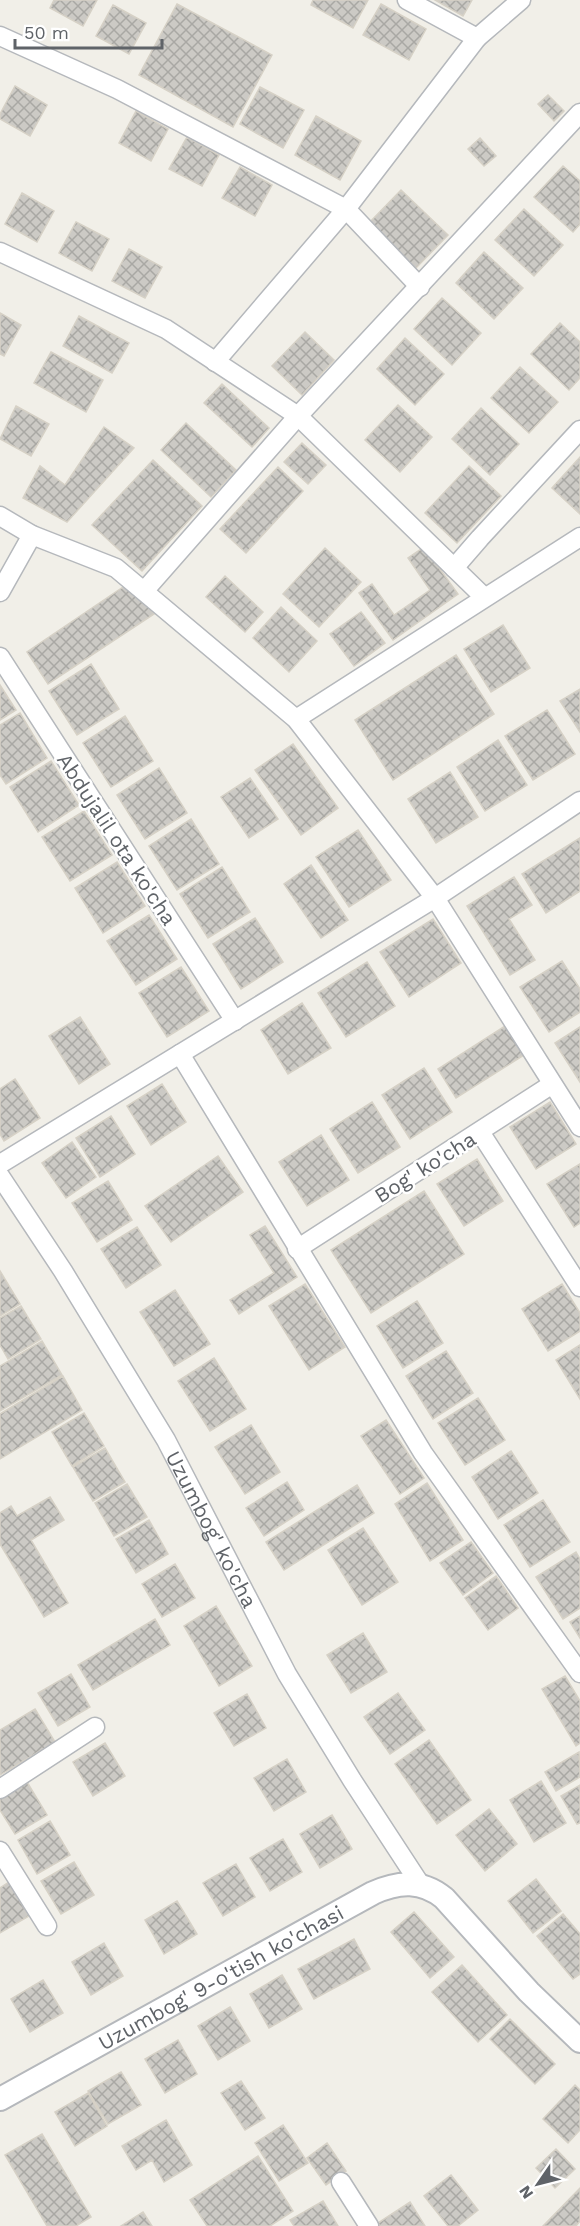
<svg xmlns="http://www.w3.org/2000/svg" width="580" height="2226" font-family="'Work Sans',sans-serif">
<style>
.building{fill:url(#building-cross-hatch);stroke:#d6d1c6;stroke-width:1.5}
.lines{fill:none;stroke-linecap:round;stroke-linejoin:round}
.minor-casing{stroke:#b5b8bc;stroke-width:21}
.tertiary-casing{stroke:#b5b8bc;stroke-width:26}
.minor{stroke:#fff;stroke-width:18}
.tertiary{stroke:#fff;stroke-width:22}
.labels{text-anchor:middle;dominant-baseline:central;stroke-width:5;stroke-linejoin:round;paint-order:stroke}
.street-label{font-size:21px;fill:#5f6368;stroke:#fff}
</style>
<defs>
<pattern id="building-cross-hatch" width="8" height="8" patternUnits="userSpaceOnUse" patternTransform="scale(1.5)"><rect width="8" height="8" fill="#cccac5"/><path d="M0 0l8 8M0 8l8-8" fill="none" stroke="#a9a8a4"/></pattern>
</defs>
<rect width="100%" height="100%" fill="#f1efe8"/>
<path class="building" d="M54,0H97L83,26L50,8Z
M313,0H368L353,28L311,5Z
M435,0H472L463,16Z
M177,4L272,55L233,127L139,75Z
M381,4L426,29L409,60L363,35Z
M113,5L146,23L129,54L96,36Z
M15,86L47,105L30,136L0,119V114Z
M260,87L304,110L283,148L240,124Z
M548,95L564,111L554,121L538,104Z
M136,111L168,129L151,161L119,143Z
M316,116L361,141L340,180L295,155Z
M187,137L219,155L202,186L169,169Z
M480,138L496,156L484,166L468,149Z
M563,166L580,181V224L573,232L534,197Z
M240,167L272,185L255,216L222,198Z
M401,190L448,235L415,269L368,224Z
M22,193L54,211L37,242L5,224Z
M524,209L563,245L534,276L495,240Z
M76,222L109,239L92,271L59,253Z
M129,249L162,267L145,298L112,281Z
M484,252L523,288L494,319L456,283Z
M442,298L481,333L452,365L414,329Z
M0,313L21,325L4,356L0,354Z
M79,316L129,343L112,373L63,346Z
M560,323L580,342V378L569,390L531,354Z
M305,332L334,360L302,395L272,366Z
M405,338L444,374L415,405L377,369Z
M51,352L103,380L86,412L34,383Z
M520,367L558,402L529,433L491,398Z
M222,384L269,428L252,447L204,403Z
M398,405L432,437L400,472L365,440Z
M16,406L49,424L31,456L0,439Z
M481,408L519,444L490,475L452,439Z
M186,423L236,470L211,497L161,450Z
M104,427L134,448L67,522L23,498L40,466L65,485Z
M302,443L326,465L308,484L284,462Z
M580,457V514L552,488Z
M153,460L202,506L142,571L92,525Z
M469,466L501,496L457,543L425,513Z
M278,467L303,491L246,553L220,529Z
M424,547L458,594L393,640L359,593L372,584L394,615L430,590L408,558Z
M325,548L361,582L319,627L283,594Z
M225,576L263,612L245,632L206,597Z
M132,581L154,614L48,684L27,652Z
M281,607L317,641L289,672L253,638Z
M361,612L385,643L354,666L330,634Z
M503,625L530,668L491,692L464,649Z
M456,655L494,714L393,780L355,720Z
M91,664L119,709L77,735L49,691Z
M0,685L16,710L0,720Z
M580,689V732L560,701Z
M547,710L575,754L533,780L505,736Z
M20,713L47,758L6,784L0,775V725Z
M125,716L153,761L111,787L83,743Z
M498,740L527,785L485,811L457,767Z
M293,744L338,808L301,835L255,770Z
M51,761L79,805L38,832L10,787Z
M159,768L187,813L145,839L117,795Z
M450,772L478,817L436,843L408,799Z
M250,778L278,819L249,838L221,797Z
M84,811L112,855L70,881L42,837Z
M191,819L219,864L177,890L149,846Z
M358,830L391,880L349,907L316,857Z
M580,838V891L546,913L522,874Z
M117,862L145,906L103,933L75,888Z
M311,865L348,920L321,938L284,884Z
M222,867L250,912L208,938L180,894Z
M514,877L532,905L509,919L535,960L510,975L467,906Z
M149,915L177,959L136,985L107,941Z
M255,918L283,962L241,989L213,944Z
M433,919L461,963L409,997L380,952Z
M562,961L580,989V1012L549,1032L520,987Z
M367,962L395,1006L346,1037L318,993Z
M181,967L209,1011L167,1037L139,993Z
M302,1003L331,1048L288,1074L261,1030Z
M80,1017L110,1064L79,1084L49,1036Z
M505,1026L524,1055L456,1098L438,1069Z
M580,1027V1082L555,1043Z
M424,1068L452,1112L410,1139L382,1095Z
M15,1079L40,1118L4,1141L0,1134V1089Z
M162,1084L186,1122L151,1145L127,1106Z
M372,1102L400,1147L358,1173L330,1129Z
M550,1102L576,1144L536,1169L510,1127Z
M111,1116L135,1154L100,1177L76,1138Z
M321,1135L349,1180L307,1206L279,1162Z
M72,1142L96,1177L66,1198L42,1163Z
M218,1156L243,1192L171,1242L145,1206Z
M477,1159L503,1201L464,1226L437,1184Z
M580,1164V1223L574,1227L547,1184Z
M108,1181L132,1220L97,1242L72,1203Z
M424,1191L464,1254L371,1313L331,1250Z
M265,1226L297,1277L239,1314L230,1300L274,1273L250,1235Z
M137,1227L161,1265L126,1288L101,1249Z
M0,1271L20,1304L0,1316Z
M305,1284L345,1347L309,1370L269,1306Z
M562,1284L580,1313V1331L548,1351L522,1309Z
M175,1290L210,1344L174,1366L140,1312Z
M417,1301L443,1343L403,1368L377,1326Z
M21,1306L41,1339L8,1359L0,1345V1318Z
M42,1341L62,1375L0,1411V1366Z
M580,1345V1399L556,1360Z
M446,1351L473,1393L433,1419L406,1376Z
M214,1358L246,1409L210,1431L178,1381Z
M63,1376L82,1410L0,1459V1414Z
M478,1398L505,1440L465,1465L438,1423Z
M84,1413L104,1446L72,1466L52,1432Z
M386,1420L424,1478L400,1494L361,1436Z
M251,1425L280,1472L245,1494L215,1447Z
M105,1448L125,1482L93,1501L73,1467Z
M511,1451L538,1493L498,1519L472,1477Z
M287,1482L304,1510L264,1536L246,1508Z
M427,1483L463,1540L430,1561L395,1504Z
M127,1484L147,1517L114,1536L95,1503Z
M357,1485L374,1513L284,1570L266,1542Z
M50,1497L64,1520L31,1540L68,1603L44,1617L0,1544V1513L11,1506L17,1516Z
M543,1500L570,1542L530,1567L504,1525Z
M149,1520L168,1554L136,1573L116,1539Z
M363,1528L398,1582L362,1605L328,1550Z
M471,1542L493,1573L463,1595L440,1563Z
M576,1552L580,1559V1608L563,1619L536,1577Z
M175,1564L195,1598L162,1617L142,1584Z
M496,1576L518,1608L488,1630L465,1598Z
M216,1606L252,1666L219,1686L184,1626Z
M580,1616V1638L570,1622Z
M155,1619L170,1645L93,1690L78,1665Z
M363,1633L387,1672L351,1693L327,1655Z
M71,1674L90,1707L58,1726L38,1693Z
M565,1676L580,1701V1743L576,1746L542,1689Z
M398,1693L425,1730L390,1754L364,1717Z
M247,1694L266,1728L234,1746L214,1713Z
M35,1709L55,1742L0,1775V1730Z
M429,1740L471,1800L437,1824L395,1764Z
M105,1743L125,1776L93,1796L73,1762Z
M579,1752L580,1777L556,1791L545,1772Z
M287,1759L306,1792L274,1811L254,1778Z
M541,1781L566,1823L534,1842L510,1800Z
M27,1782L47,1815L15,1834L0,1810V1798Z
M580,1785V1823L577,1824L561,1796Z
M489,1809L517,1844L485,1871L456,1835Z
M332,1815L352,1849L320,1868L300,1834Z
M50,1821L70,1855L37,1874L18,1840Z
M283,1839L302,1872L270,1891L250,1858Z
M74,1862L94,1895L61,1914L41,1881Z
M236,1864L255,1897L223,1916L203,1883Z
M536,1879L561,1911L533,1933L508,1901Z
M9,1882L29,1916L0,1933V1888Z
M177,1901L197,1934L164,1954L145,1920Z
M414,1912L454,1957L430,1978L391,1932Z
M563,1914L580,1934V1974L573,1979L537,1936Z
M354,1939L370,1969L314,1999L298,1969Z
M104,1943L123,1976L91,1995L72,1962Z
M462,1965L507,2015L478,2042L432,1992Z
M282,1975L302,2009L269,2028L250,1994Z
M43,1980L63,2013L30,2032L11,1999Z
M230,2007L250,2041L218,2060L198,2026Z
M510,2019L555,2064L535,2084L490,2039Z
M178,2040L197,2074L165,2093L145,2059Z
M121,2072L141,2105L108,2124L88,2091Z
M241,2081L265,2118L245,2130L221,2093Z
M575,2085L580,2090V2130L568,2143L543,2119Z
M88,2093L107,2126L75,2146L55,2112Z
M166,2120L192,2165L164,2182L152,2160L136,2170L122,2146Z
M283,2125L308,2163L279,2181L255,2143Z
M42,2134L91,2217L76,2226H47L5,2155Z
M327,2143L346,2171L326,2185L307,2158Z
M556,2149L575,2169L555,2188L536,2168Z
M258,2156L293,2211L270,2226H207L190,2200Z
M451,2175L478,2210L458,2226H448L424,2196Z
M580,2188V2221L576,2226H543Z
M323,2201L338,2226H294L290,2220Z
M410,2202L425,2226H380L378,2223Z
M143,2212L152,2226H121Z"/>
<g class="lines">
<defs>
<g id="minor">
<path d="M407,0L477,38L521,0"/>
<path d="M0,36L117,89L346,209L420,287"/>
<path d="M0,252L166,329L298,416L484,597"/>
<path d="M215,362L346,209L477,38"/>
<path d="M0,516L32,535L116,568L296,719L435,898L580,1127"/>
<path d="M454,568L480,538L580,430"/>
<path d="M145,590L298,416L580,113"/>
<path d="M0,592L32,535"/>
<path d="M0,657L235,1021"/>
<path d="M296,719L580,537"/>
<path d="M180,1054L423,1453L580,1673"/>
<path d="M480,1132L580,1287"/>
<path d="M0,1164L435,898L580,801"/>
<path id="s1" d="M0,1176L63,1271L166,1440L287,1674L352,1780L420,1884"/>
<path d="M297,1249L551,1085"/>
<path d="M0,1789L95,1727"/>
<path d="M0,1851L47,1926"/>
<path d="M341,2182L369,2226"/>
</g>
<g id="tertiary">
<path id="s2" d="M0,2099L373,1893C399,1881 422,1880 444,1898L529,1992L580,2041"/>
</g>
</defs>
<use href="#minor" class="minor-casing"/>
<use href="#tertiary" class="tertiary-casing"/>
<use href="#minor" class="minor"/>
<use href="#tertiary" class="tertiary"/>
</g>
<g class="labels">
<g class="street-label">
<text transform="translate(117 839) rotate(57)">Abdujalil ota ko'cha</text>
<text transform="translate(425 1167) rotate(-32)">Bog' ko'cha</text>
<text stroke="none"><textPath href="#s1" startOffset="412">Uzumbog' ko'cha</textPath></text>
<text stroke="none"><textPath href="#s2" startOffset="252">Uzumbog' 9-o'tish ko'chasi</textPath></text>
</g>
</g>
<g transform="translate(538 2184) rotate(235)" stroke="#ffffff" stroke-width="4.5" paint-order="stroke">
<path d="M0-4.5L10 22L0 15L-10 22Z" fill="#5f6368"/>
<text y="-9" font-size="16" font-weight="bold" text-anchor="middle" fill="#5f6368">N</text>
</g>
<path d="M15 39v9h147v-9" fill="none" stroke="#5f6368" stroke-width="3"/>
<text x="24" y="39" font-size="18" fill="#5f6368" stroke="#ffffff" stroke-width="4.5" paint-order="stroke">50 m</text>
</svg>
